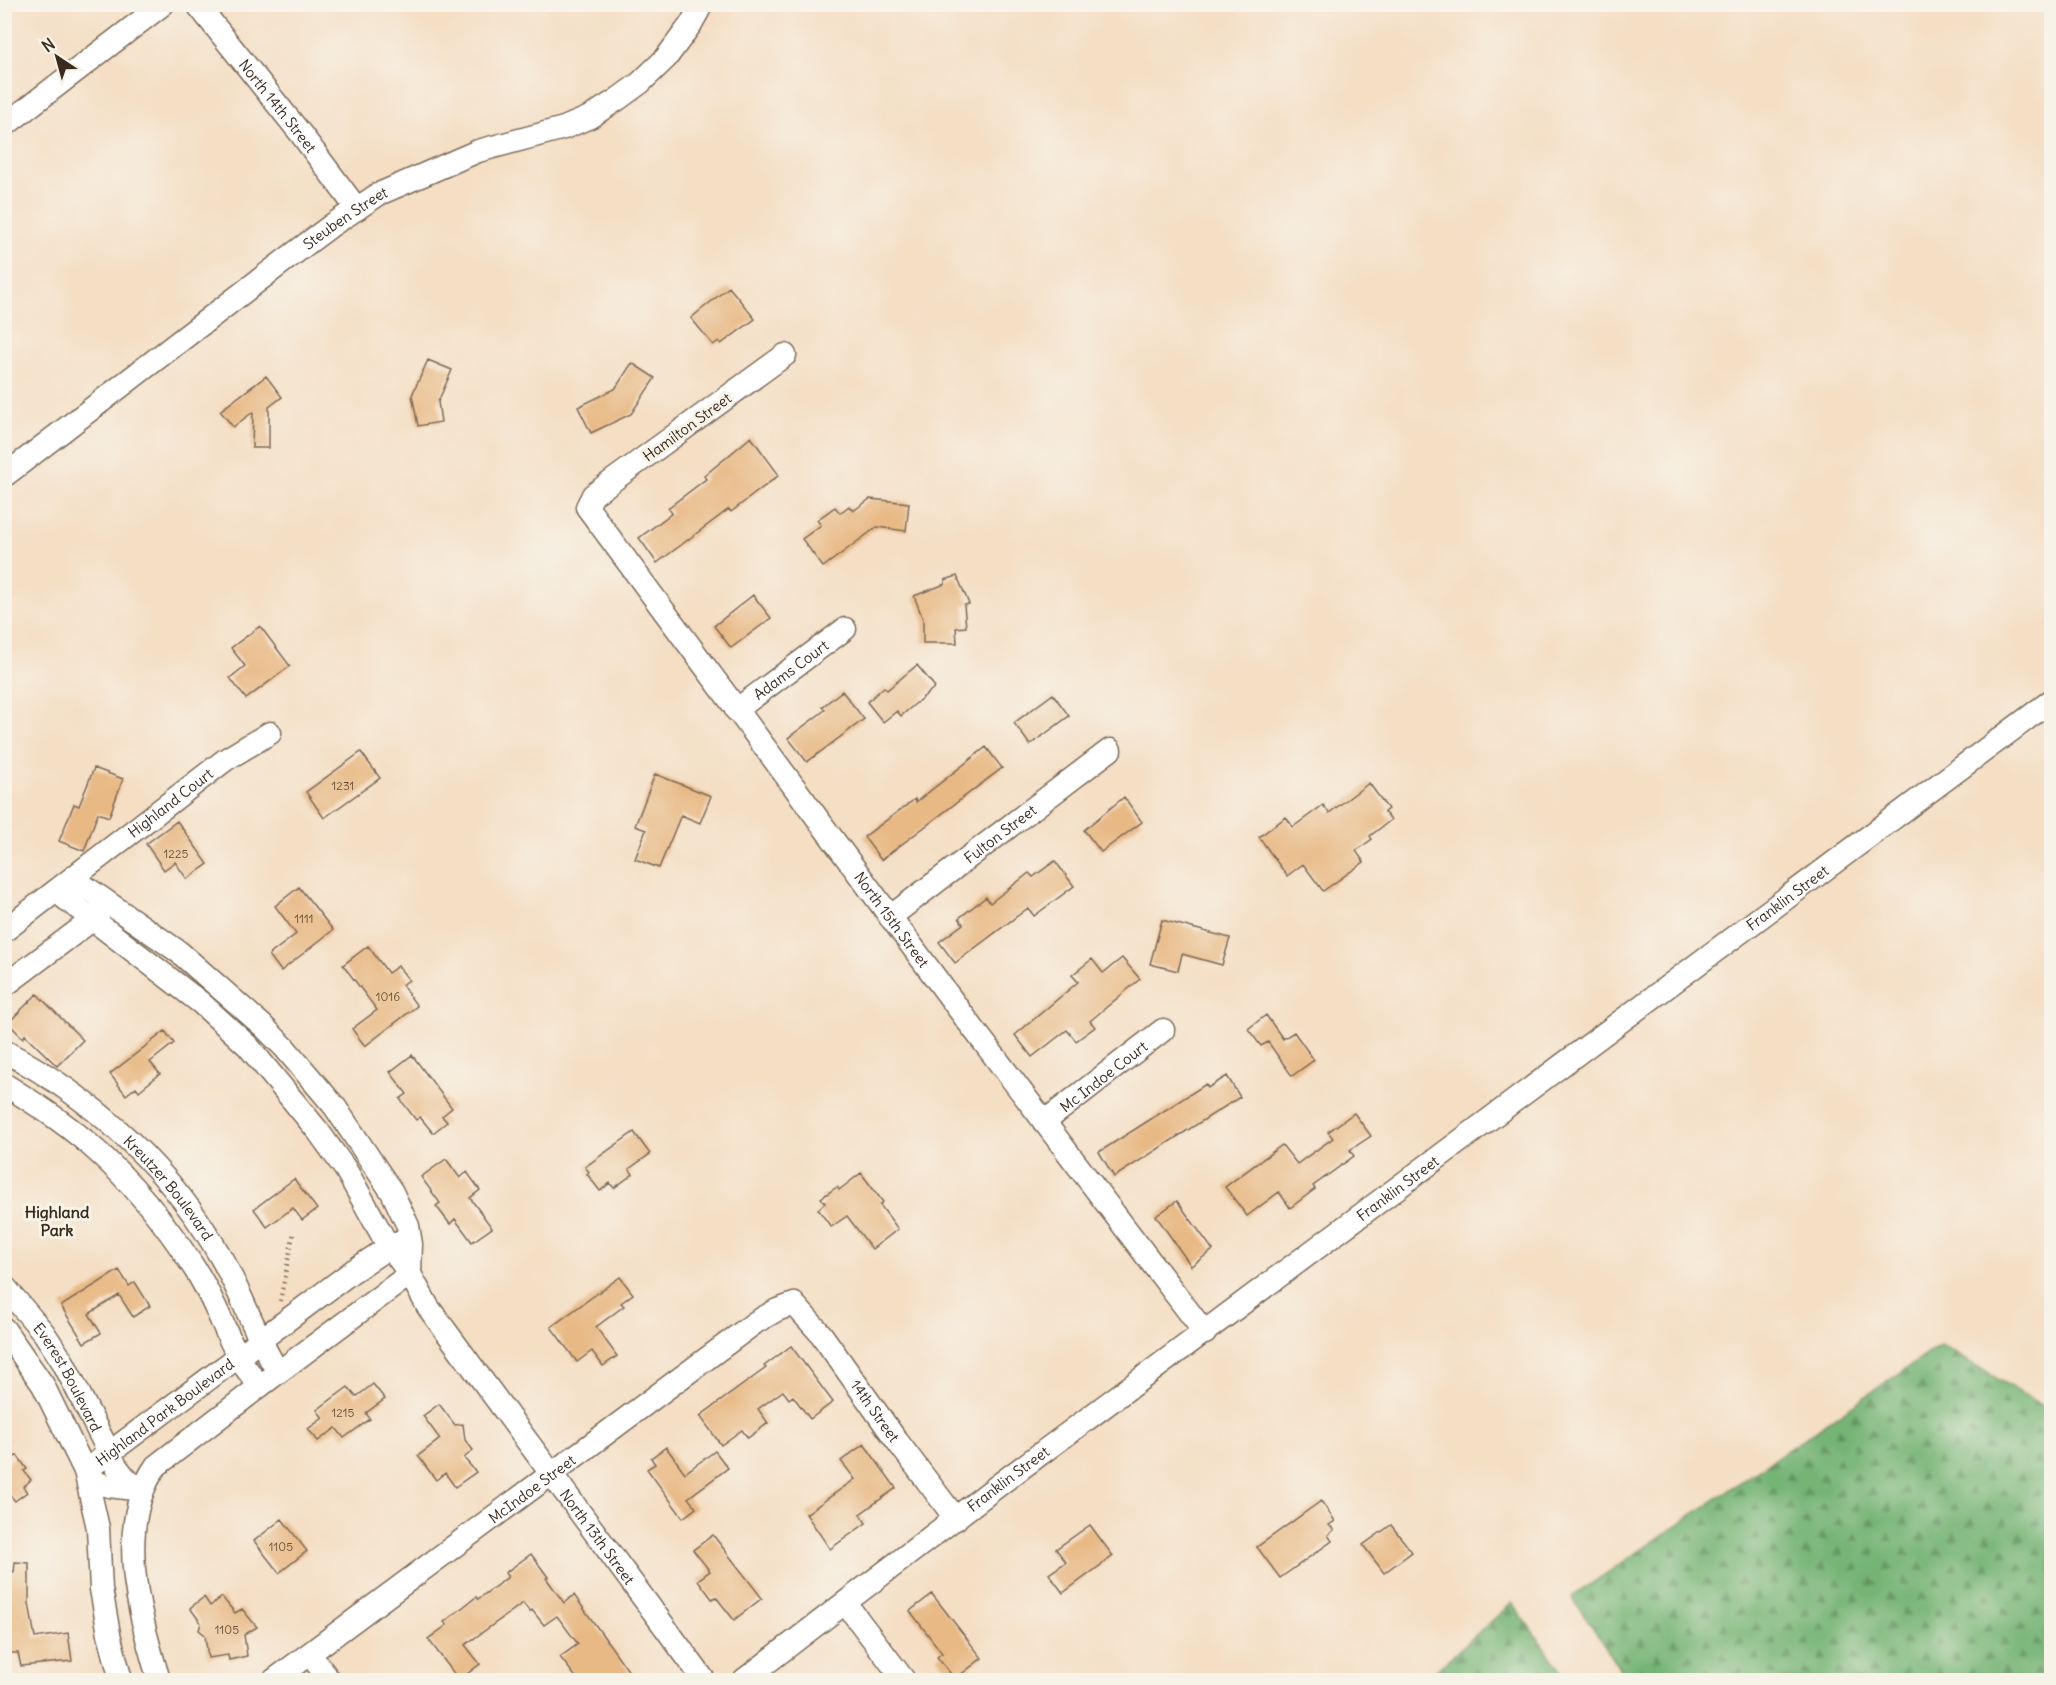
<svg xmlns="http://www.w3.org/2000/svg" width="2056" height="1685" font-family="Delius,sans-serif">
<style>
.forest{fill:url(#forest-firs);stroke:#586f4a;stroke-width:1.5}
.building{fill:#e8b985}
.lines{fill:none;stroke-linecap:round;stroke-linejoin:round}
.minor-casing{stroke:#7c6958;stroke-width:25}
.path{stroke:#7c6958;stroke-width:4;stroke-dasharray:1.5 4.5;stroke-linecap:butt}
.minor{stroke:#fff;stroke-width:22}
.labels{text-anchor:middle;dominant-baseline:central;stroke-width:6;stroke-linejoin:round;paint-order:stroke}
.number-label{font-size:12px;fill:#664e38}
.street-label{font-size:15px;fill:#3b2a1e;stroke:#f7f3e8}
.neighbourhood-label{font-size:16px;font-weight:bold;fill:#3b2a1e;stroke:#f7f3e8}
</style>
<defs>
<pattern id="forest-firs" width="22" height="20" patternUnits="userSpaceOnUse" patternTransform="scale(1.5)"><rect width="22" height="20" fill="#75b475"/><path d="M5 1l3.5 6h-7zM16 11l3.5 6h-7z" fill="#61935f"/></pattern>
</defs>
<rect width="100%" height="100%" fill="#f7f3e8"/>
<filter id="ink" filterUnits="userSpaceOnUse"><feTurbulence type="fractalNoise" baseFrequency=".0167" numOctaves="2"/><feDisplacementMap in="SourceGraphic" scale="12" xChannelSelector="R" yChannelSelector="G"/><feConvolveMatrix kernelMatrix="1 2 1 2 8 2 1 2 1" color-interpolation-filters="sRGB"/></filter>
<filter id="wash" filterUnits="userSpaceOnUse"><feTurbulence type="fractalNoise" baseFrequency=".008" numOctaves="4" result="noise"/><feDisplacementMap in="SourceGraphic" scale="24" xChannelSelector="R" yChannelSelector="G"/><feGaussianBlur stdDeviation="1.35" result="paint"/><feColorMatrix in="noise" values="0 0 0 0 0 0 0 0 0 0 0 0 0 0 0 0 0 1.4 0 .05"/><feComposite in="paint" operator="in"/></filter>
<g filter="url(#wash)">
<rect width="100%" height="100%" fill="#f4dec4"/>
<path class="forest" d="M1941,1345L2051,1411V1680H1627L1572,1597Z
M1512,1603L1568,1680H1425Z"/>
<g id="blocks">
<path class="building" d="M729,287L755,319L721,344L719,341L713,345L691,318Z
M428,360L452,370L438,402L441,422L418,426L412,395Z
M632,363L655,378L631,414L591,433L578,407L615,389Z
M266,376L282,397L269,407V448H252L253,412L233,427L220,411Z
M751,437L779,475L731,512L729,509L657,563L639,538L672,513L668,508L706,479L704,476Z
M870,499L909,503L906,531L877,527L823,567L802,539L821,525L817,520L835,507L840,513L849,506L853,511Z
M957,576L969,604L964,605L966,627L956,628L957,643H923V619L914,596L945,584V580Z
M753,595L771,618L731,648L714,626Z
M260,626L290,666L246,699L230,678L245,666L231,648Z
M917,665L935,687L901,716L897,711L883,722L867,702L884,687L887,690Z
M842,691L864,719L807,762L788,738L825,710L822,707Z
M1053,694L1069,716L1030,745L1014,723Z
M986,747L1002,768L881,860L864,837L915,799L916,802Z
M361,752L380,778L324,818L306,792Z
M94,768L123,779L109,817L98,813L84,851L59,841L74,804L79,806Z
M655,774L711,796L700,823L681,815L659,868L635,859L646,830L635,826Z
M1369,783L1388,809L1384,812L1391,820L1370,836L1372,839L1356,851L1364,862L1323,891L1303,864L1287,876L1259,837L1286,817L1293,827L1323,805L1329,813Z
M1124,797L1142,822L1101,852L1084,830Z
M177,821L208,864L187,879L175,862L164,870L146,844Z
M1055,861L1074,886L1034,916L1028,908L955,963L939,942L963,924L959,918L986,897L990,903L1029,873L1033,877Z
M299,887L333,930L281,971L269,955L296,934L275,906Z
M1162,920L1230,938L1222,965L1182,954L1178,971L1150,964Z
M368,946L388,973L398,966L409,980L402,985L417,1006L365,1046L352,1029L377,1010L343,965Z
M1122,958L1140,979L1090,1021L1095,1027L1076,1041L1067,1030L1032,1057L1015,1035L1078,982L1072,975L1092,959L1103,973Z
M37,994L83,1040L57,1066L25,1035L23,1038L8,1023Z
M1266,1015L1283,1039L1294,1032L1314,1060L1292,1076L1268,1042L1261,1046L1248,1029Z
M165,1031L174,1043L150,1062L160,1074L139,1091L136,1087L126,1095L110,1074Z
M412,1055L452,1108L442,1116L447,1122L433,1133L420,1117L416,1120L400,1099L407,1094L390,1072Z
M1227,1076L1240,1097L1114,1177L1099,1152L1206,1084L1208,1088Z
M1354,1113L1371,1136L1350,1150L1354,1156L1313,1186L1315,1189L1290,1208L1279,1192L1247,1216L1225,1187L1282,1145L1297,1164L1333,1138L1328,1132Z
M634,1132L650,1154L629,1169L633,1174L614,1188L610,1183L600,1191L587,1174L589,1172L585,1167Z
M446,1159L460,1178L467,1172L480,1190L470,1198L492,1228L472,1242L455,1219L450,1224L436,1206L440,1203L421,1177Z
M861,1173L883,1202L880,1205L898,1229L872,1249L847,1216L831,1227L818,1209L825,1203L821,1198L837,1187L839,1190Z
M294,1179L317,1209L302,1220L293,1208L267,1227L254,1209Z
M1177,1201L1213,1250L1191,1266L1156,1216Z
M119,1270L129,1286L135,1282L150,1306L133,1317L119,1295L89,1314L101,1333L84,1343L61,1306Z
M620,1277L633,1294L621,1303L624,1306L596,1327L617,1356L603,1366L592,1351L577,1362L551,1327Z
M791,1346L833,1402L810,1419L793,1396L789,1399L783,1391L758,1409L768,1423L748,1438L742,1430L721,1445L700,1416L766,1368L764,1366Z
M373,1384L385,1399L366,1413L370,1419L344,1438L336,1428L318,1441L308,1429L323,1418L317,1410L348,1387L356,1397Z
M439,1404L455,1425L463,1424L465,1440L473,1450L464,1458L476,1472L455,1487L445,1473L436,1480L418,1456L440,1439L423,1416Z
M864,1444L896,1488L860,1514L866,1523L830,1549L806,1514L855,1479L841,1461Z
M666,1447L685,1473L715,1451L728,1468L688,1498L696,1508L683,1518L647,1469L655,1464L651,1458Z
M17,1455L27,1469L24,1471L31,1480L23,1487L27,1492L15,1501L4,1488V1466Z
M1321,1501L1335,1521L1329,1525L1334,1530L1328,1535L1332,1541L1280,1578L1257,1547Z
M282,1519L307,1551L279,1573L254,1541Z
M1090,1525L1113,1556L1063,1593L1049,1574L1066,1562L1056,1549Z
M1391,1525L1412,1552L1384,1573L1363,1545Z
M713,1535L762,1598L734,1620L716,1597L712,1599L698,1580L710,1571L693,1550Z
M531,1554L548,1577L546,1578L564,1603L574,1595L635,1680H578L560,1657L578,1644L557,1616L544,1625L532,1610L530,1612L523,1603L465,1645L480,1664L459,1680L428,1639L447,1625L444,1622L476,1597L478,1599L508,1577L505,1573Z
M15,1562L29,1563V1603L35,1638L68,1633L72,1661L21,1666L18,1653H9L4,1625V1572H14Z
M932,1594L982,1658L955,1679L937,1657L942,1653L910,1611Z
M204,1597L210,1606L222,1597L235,1613L242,1609L257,1627L244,1635L247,1656L229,1660L228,1655L208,1658L205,1635L199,1630L201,1623L190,1608Z"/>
</g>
</g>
<g filter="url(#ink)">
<use href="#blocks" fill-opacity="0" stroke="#7c6958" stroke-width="1.5"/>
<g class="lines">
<defs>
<g id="minor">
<path id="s1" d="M197,4L301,134L357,209"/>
<path d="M4,126L163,4"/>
<path id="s2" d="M785,355L593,495L587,507L963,1015L1205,1333"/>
<path id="s3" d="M4,476L284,261L332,225L379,194L478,151L564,128L590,117L618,99L640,83L666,58L691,24L702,4"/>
<path id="s4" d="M736,710L845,629"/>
<path d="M74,879L179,952L263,1026L284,1047L335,1107L392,1192L408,1226L411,1244L410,1274L260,1386L156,1466C114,1526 139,1616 159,1680"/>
<path id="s5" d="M57,892L201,1003L248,1046L318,1131L346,1170L386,1242L410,1274L428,1307L704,1680"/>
<path id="s6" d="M890,917L1110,750"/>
<path id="s7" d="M4,931L225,760L270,733"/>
<path d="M4,986L92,920L102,909"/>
<path id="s8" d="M4,1051C94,1098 174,1172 223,1261C243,1297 256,1337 278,1372"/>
<path d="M4,1084C34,1103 64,1122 90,1145C133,1182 168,1226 198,1274C214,1300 224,1329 238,1356C244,1367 252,1376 260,1386"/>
<path id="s9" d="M1044,1122L1163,1030"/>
<path id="s10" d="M4,1286L44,1333L63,1362L116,1466L127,1480L142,1490"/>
<path d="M4,1329L43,1385L85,1471L98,1483L109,1486L142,1490"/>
<path d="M846,1604L904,1680"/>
<path d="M310,1654L329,1680"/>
<path id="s11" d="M121,1680L109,1634L101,1589L98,1528L85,1471L353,1271L389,1247L403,1240"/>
<path id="s12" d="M274,1680L756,1322L777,1310L794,1304L821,1334L897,1441L956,1519"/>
<path id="s13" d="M744,1680L1000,1484L2052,700"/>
</g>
</defs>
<use href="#minor" class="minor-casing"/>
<path class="path" d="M280,1301L294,1231"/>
<use href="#minor" class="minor"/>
</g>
</g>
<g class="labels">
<g class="number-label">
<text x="343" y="785">1231</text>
<text x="176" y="853">1225</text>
<text x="304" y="918">1111</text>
<text x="388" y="996">1016</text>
<text x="343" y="1412">1215</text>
<text x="281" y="1546">1105</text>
<text x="227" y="1629">1105</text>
</g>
<g class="street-label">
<text stroke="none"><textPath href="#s1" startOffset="130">North 14th Street</textPath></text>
<text stroke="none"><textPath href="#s3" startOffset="428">Steuben Street</textPath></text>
<text transform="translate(687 427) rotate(-36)">Hamilton Street</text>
<text stroke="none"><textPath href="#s4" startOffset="68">Adams Court</textPath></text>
<text stroke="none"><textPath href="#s7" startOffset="210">Highland Court</textPath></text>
<text stroke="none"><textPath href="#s6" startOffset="138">Fulton Street</textPath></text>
<text stroke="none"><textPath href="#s13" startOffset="1304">Franklin Street</textPath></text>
<text stroke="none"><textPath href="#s2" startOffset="764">North 15th Street</textPath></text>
<text stroke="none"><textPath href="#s9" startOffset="75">Mc Indoe Court</textPath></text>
<text stroke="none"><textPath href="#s8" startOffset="216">Kreutzer Boulevard</textPath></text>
<text stroke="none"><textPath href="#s13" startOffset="818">Franklin Street</textPath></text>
<text stroke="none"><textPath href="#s10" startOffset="112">Everest Boulevard</textPath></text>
<text stroke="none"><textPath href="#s11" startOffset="312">Highland Park Boulevard</textPath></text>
<text stroke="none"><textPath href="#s12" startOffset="777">14th Street</textPath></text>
<text stroke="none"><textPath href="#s13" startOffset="332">Franklin Street</textPath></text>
<text stroke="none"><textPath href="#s12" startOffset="321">McIndoe Street</textPath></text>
<text stroke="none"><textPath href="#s5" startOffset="849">North 13th Street</textPath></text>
</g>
<g class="neighbourhood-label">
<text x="57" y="1212">Highland<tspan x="57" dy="18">Park</tspan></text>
</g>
</g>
<rect width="2056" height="1685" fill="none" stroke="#f7f3e8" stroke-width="24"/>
<g transform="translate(57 57) rotate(324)" stroke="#f7f3e8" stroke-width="4.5" paint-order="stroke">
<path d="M0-4.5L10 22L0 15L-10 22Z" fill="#3b2a1e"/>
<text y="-9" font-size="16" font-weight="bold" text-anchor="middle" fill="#3b2a1e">N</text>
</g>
</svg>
